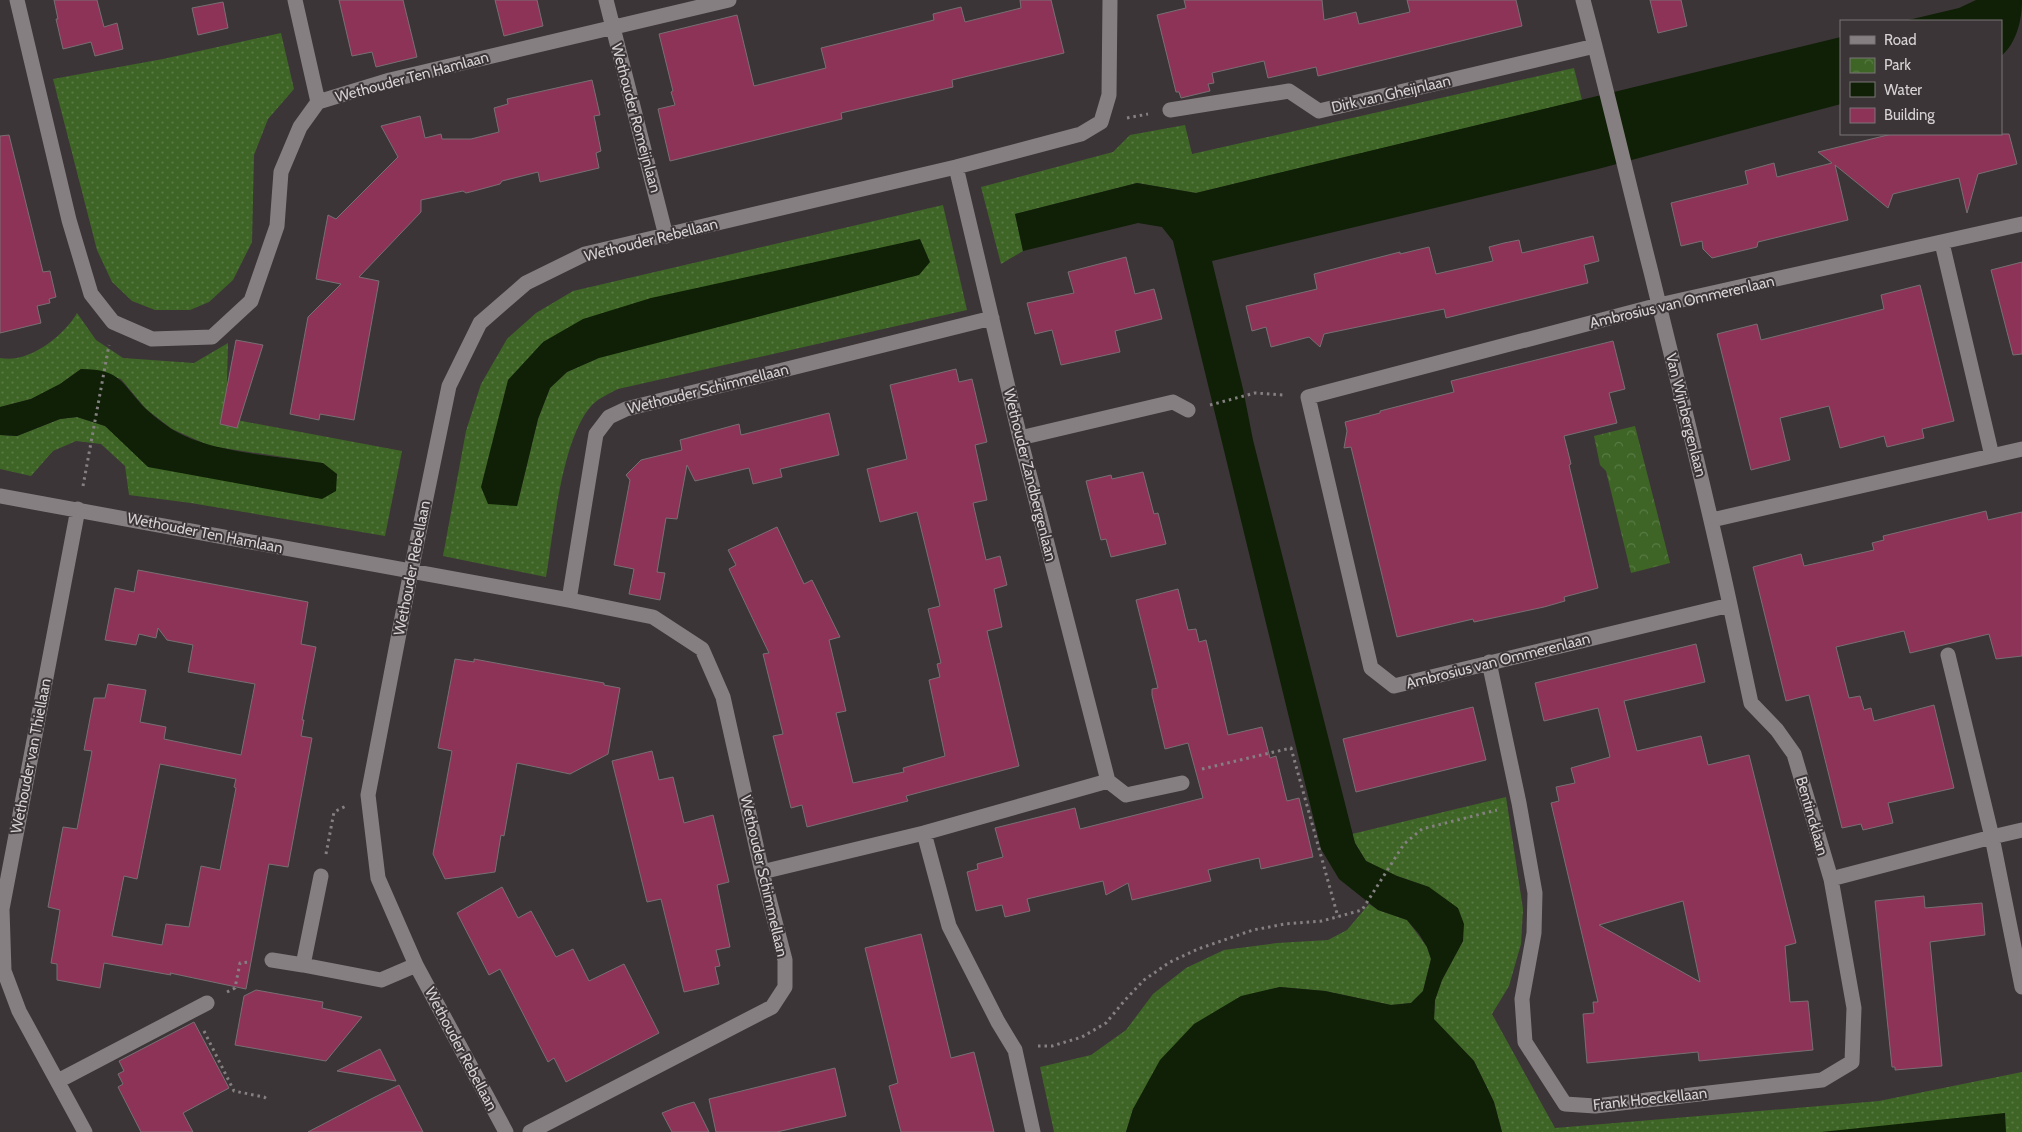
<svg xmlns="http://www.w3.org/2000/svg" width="2022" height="1132" font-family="Cabin,sans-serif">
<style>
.grass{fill:url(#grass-dots);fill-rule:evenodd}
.park{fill:url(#park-crowns)}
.water{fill:#0f2006}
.building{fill:#8e3358;stroke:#777072;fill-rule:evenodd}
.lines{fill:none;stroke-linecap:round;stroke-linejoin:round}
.path{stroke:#858081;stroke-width:3;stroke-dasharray:2.5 4;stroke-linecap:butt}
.minor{stroke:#867f81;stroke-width:15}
.labels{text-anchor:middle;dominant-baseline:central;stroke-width:4;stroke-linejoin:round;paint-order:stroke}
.street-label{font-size:15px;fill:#d7d3d4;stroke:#3c3537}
</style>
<defs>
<pattern id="grass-dots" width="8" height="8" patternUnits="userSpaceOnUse" patternTransform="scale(1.25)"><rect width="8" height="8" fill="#3e6526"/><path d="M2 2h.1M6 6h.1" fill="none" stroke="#597a45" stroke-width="1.8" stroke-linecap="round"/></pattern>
<pattern id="park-crowns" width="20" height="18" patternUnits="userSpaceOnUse" patternTransform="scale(1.25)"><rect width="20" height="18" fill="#3e6526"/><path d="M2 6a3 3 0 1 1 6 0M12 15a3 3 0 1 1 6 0" fill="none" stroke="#597a45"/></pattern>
</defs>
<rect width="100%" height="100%" fill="#3c3537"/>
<path class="grass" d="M281,33L294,89L268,119L254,155L252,242L233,280L209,302L190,310H155L132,301L112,282L97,250L53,79L163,59Z
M1574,68L1582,100L1196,193L1137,183L1015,214L1023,251L1001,264L981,187L1113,152L1130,135L1185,125L1192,154Z
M943,205L967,310L618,389C610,393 599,398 592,405C561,439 554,531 546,577L443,556L466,431L481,384L507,339L536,313L573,291ZM598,358L567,372L550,388L538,419L517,506L508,381Z
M77,313L96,340L123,358L194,363L228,343L226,418L402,451L385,536L191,503L129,495L125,466L101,444L76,441L53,451L31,476L0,469V435L17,436L60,419L77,417L105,426L125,443L323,463L210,446L172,429L146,409L121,379L81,369L60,384L31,399L0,407V358C28,364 64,336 77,313Z
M1506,797L1523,909L1521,944L1509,986L1492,1014L1555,1128L1879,1101L2022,1072V1132H1502L1494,1102L1474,1061L1434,1020L1435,1000L1442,980L1463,941L1429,887L1397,876L1366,861L1355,843L1352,834Z
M1369,904L1378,910L1407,920L1427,947L1431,959L1423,991L1411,1003L1391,1005L1325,991L1280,987L1241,997L1133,1109L1126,1132H1054L1040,1067L1091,1055L1126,1030L1153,994L1186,968L1224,950L1277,943L1328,940L1347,930Z"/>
<path class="park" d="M1635,426L1670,563L1631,573L1606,471L1600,465L1594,436Z"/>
<path class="water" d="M1976,0H2022C2022,19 2017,43 2001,56V21H1904L1959,8Z
M1841,37V104L1598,169L1212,261L1243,389L1253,440L1355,843L1366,861L1397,876L1429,887L1458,908L1464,924L1463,941L1442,980L1435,1000L1434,1019L1474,1061L1494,1102L1502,1132H1126L1133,1109L1160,1060L1194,1024L1241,996L1280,987L1325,991L1391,1005L1411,1003L1423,991L1431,959L1427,947L1419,934L1407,920L1378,910L1339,879L1321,849L1173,241L1162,227L1138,223L1023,251L1015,214L1137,183L1196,193Z
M920,239L930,262L919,275L599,358L567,372L550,388L538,419L517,506L488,504L481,487L508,380L543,342L583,319L651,298Z
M81,369C122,369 121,384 146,409C153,416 162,422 170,428C208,453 278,456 323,463L337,474L336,491L322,499L148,467L105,426L77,417L60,419L17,436L0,435V407L31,399L60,384Z
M2005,1113L2006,1132H1821Z"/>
<path class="building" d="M54,0H97L104,27L117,23L123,49L95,56L91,42L63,49L56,19H58Z
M339,0H403L417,57L376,67L372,52L352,56Z
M495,0H537L543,26L504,36Z
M1020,0H1051L1064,53L952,80L953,87L841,113L842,119L670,161L658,109L675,105L671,92L673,91L659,34L737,15L754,86L826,68L821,48L934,20L933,14L961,7L965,22L1021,8Z
M1184,0H1322L1324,20L1356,12L1359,24L1410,12L1407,0H1516L1522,26L1318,76L1316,67L1268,78L1264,61L1212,73L1214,83L1208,84L1210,91L1181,98L1179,92H1176L1157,15L1186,8Z
M1650,0H1681L1687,26L1658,33Z
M223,2L228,28L198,35L192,8Z
M592,80L600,115L594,116L601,151L596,153L599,168L540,182L538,172L502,181L500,184L474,191L466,193L463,191L421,200V212L359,277L379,281L354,420L320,414L319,420L290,414L308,317L341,284L316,279L328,215L336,219L398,157L381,126L420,116L425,138L441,134L442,139H471L499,132L494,108L508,104L507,99Z
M1892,134H2009L2017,164L1978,174L1967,213L1959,178L1893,194L1888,208L1835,165L1848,220L1758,242L1757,247L1712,258L1703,249L1702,241L1681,246L1671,203L1748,184L1745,171L1774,163L1777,177L1832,163L1818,152Z
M9,135L43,272L50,271L56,297L49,299L50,303L37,306L41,323L0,333V136Z
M1593,236L1599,261L1584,265L1588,283L1446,318L1444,309L1324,334L1320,347L1309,337L1271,347L1266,327L1252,331L1246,306L1317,289L1314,274L1400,252V254L1429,247L1436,274L1493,261L1489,247L1504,243L1519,240L1522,253Z
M1126,257L1135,294L1154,289L1162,319L1115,331L1120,352L1061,365L1052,330L1035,334L1027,303L1074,293L1068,272Z
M2022,262V354L2013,355L1991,270Z
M1920,285L1954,421L1922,429L1924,438L1887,447L1884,436L1840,448L1829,406L1780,418L1790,460L1751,470L1717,334L1757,324L1761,340L1884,309L1881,295Z
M236,340L263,345L237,428L220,424Z
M1613,341L1625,389L1609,393L1617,423L1564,436L1571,464L1569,465L1598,588L1564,597L1565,601L1544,607L1474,622L1473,619L1397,637L1351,447L1344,448L1347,431L1345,422L1380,413V411L1454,392L1451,381Z
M956,369L959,382L972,379L987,442L975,445L987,500L973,503L986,560L1000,556L1007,585L994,589L1002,627L987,631L1019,766L906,796L908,801L807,827L802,805L791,808L773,736L783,734L763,654L769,653L729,569L736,565L728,550L777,527L804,584L812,580L840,637L829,640L846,711L836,713L853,783L904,772L903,768L945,756L929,680L940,677L937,664L941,663L928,609L940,606L917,512L880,522L867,469L907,459L890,385Z
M829,413L839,455L780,469L782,477L753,484L749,468L695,481L687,465L677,519L666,518L657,572L665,573L660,600L629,594L634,569L614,565L630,480L626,475L641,460L682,450L680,440L739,424L741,435Z
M1143,472L1154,514L1158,513L1166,544L1111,557L1106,539L1101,540L1086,481L1111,475L1112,479Z
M1986,511L1988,520L2022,512V656L1996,659L1989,634L1910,653L1904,631L1836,647L1849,698L1860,696L1864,710L1871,708L1874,721L1934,705L1954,788L1888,803L1893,823L1863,830L1861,824L1842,828L1809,695L1786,701L1753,567L1801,554L1804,566L1874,550L1872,543L1884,540L1883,536Z
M138,570L308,602L301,644L316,647L302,720H304L301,736L312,738L288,867L269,864L246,989L170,973L171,975L104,963L100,988L57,980V964L51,963L60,910L48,907L63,827L77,829L92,751L84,750L94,698H105L108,684L146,690L140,722L166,727L164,739L241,755L255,684L188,672L193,645L167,640L158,628L156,638L139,634L136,645L105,640L115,588L134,592ZM160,764L236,779L234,787L236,788L220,870L201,866L189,927L166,924L162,945L112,936L124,876L137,879Z
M1178,589L1188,630L1196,629L1199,642L1206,640L1228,735L1262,727L1270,758L1276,756L1287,801L1299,798L1313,857L1261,869L1259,858L1233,864L1208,870L1211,881L1132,900L1128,883L1106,895L1103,881L1027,899L1030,911L1005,917L1002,905L976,911L967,872L978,869L977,864L1003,857L995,828L1075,808L1080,829L1203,798L1188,743L1165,749L1152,695V689L1158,688L1136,600Z
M1696,644L1705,682L1624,701L1637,751L1701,736L1708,765L1749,755L1796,943L1785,946L1790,1002L1808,1001L1813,1050L1699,1061L1698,1052L1587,1063L1583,1014L1594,1013L1593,1002H1598L1551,803L1559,801L1556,787L1575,783L1571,768L1610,757L1598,708L1544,721L1535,683ZM1683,901L1700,982L1599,925Z
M455,659L474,662V659L604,683V685L620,688L608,754L570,774L517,763L504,836L501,835L495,872L445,879L433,854L452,751L438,748Z
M1473,707L1486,760L1356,792L1343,739Z
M652,751L659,780L673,777L684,823L713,815L729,882L717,885L730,947L716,950L720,966L715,967L719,984L684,992L661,899L647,902L612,761Z
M502,887L518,918L531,911L556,957L573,949L589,981L624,964L659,1033L566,1082L554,1058L548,1062L500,969L489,975L457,913Z
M1924,896L1925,908L1982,903L1985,935L1930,942L1942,1066L1895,1070V1067H1892L1875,901Z
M921,934L951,1058L974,1052L994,1132H901L889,1086L898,1083L865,948Z
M256,990L323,1002L322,1008L362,1017L326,1061L235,1045L244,996Z
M194,1022L229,1088L183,1113L193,1132H141L118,1087L123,1084L118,1074L124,1071L119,1061Z
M380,1049L396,1081L337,1071Z
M835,1068L846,1116L777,1132H716L709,1099Z
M399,1085L423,1132H308L373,1098Z
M694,1102L709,1132H672L662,1113L677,1107Z"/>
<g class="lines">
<path class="path" d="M1127,118L1148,114
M1210,405L1255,393L1284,395
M83,486L109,345
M1202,769L1291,748L1338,917
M326,854L334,812L346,806
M227,992L235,988L240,963L249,962
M204,1031L234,1091L264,1097L267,1099
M1038,1046H1052L1082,1037L1106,1023L1125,1000L1144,980L1170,962L1198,949L1253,930L1285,924L1322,921L1362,910L1404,844L1422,829L1497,810"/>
<path class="minor" d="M17,0L69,220L91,294L113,322L152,339L212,337L251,301L277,226L281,172L300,127L318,102L390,80L729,0
M295,0L318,102
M606,0L666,236
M1583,0C1607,90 1628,182 1651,272C1678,383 1706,493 1730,605L1394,686L1371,668L1308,397L1659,305L2022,224
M1170,110L1289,91L1319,111L1595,46
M956,167L1020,438L1108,781
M1942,243L1992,456
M1020,438L1173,402L1188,410
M0,496L569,600L653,617L702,649L723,697L762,872L785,960V987L772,1007L530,1132
M78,509L2,909L4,971L19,1011L85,1132
M1712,520L2022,449
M569,600L596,434L609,417L626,409L992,318
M1730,605L1751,703L1777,730L1794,754L1831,879L1992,837L2022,987
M1948,655L1992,837L2022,830
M1489,662L1519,803L1535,893L1534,933L1522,999L1525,1042L1565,1104L1595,1106L1822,1080L1852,1062L1854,1008L1831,879
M924,833L949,926L998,1022L1015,1050L1033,1132
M762,872L924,833L1108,781L1126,795L1182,783
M321,876L303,965L381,980L416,965
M272,960L303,965
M58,1081L207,1003
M506,1132L416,965L378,878L368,795L411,571L449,386L480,323L526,283L585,254L956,167L1081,134L1101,122L1109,95L1110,0"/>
</g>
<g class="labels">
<g class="street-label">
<text transform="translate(412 77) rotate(-15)">Wethouder Ten Hamlaan</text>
<text transform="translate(1391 94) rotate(-13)">Dirk van Gheijnlaan</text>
<text transform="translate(636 118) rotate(75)">Wethouder Romeijnlaan</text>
<text transform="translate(651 240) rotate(-14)">Wethouder Rebellaan</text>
<text transform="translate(1682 302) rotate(-13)">Ambrosius van Ommerenlaan</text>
<text transform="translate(708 389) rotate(-14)">Wethouder Schimmellaan</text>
<text transform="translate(1686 415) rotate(76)">Van Wijnbergenlaan</text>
<text transform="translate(1030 475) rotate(76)">Wethouder Zandbergenlaan</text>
<text transform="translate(205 533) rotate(11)">Wethouder Ten Hamlaan</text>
<text transform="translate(412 568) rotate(-79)">Wethouder Rebellaan</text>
<text transform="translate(1498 661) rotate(-14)">Ambrosius van Ommerenlaan</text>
<text transform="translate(31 756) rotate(-79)">Wethouder van Thiellaan</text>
<text transform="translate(1812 816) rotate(74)">Bentincklaan</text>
<text transform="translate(764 876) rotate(77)">Wethouder Schimmellaan</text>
<text transform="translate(461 1049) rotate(62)">Wethouder Rebellaan</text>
<text transform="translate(1650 1099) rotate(-6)">Frank Hoeckellaan</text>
</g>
</g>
<rect x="1840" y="20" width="162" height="115" fill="#3c3537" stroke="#7a7476"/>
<rect x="1850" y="36" width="25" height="8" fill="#867f81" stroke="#7a7476"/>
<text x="1884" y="45" font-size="15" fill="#d7d3d4">Road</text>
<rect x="1850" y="58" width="25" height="15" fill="url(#park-crowns)" stroke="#7a7476"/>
<text x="1884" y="70" font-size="15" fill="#d7d3d4">Park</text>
<rect x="1850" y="82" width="25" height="15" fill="#0f2006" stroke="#7a7476"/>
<text x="1884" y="95" font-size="15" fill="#d7d3d4">Water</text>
<rect x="1850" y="108" width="25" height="15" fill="#8e3358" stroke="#7a7476"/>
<text x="1884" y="120" font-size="15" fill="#d7d3d4">Building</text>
</svg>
